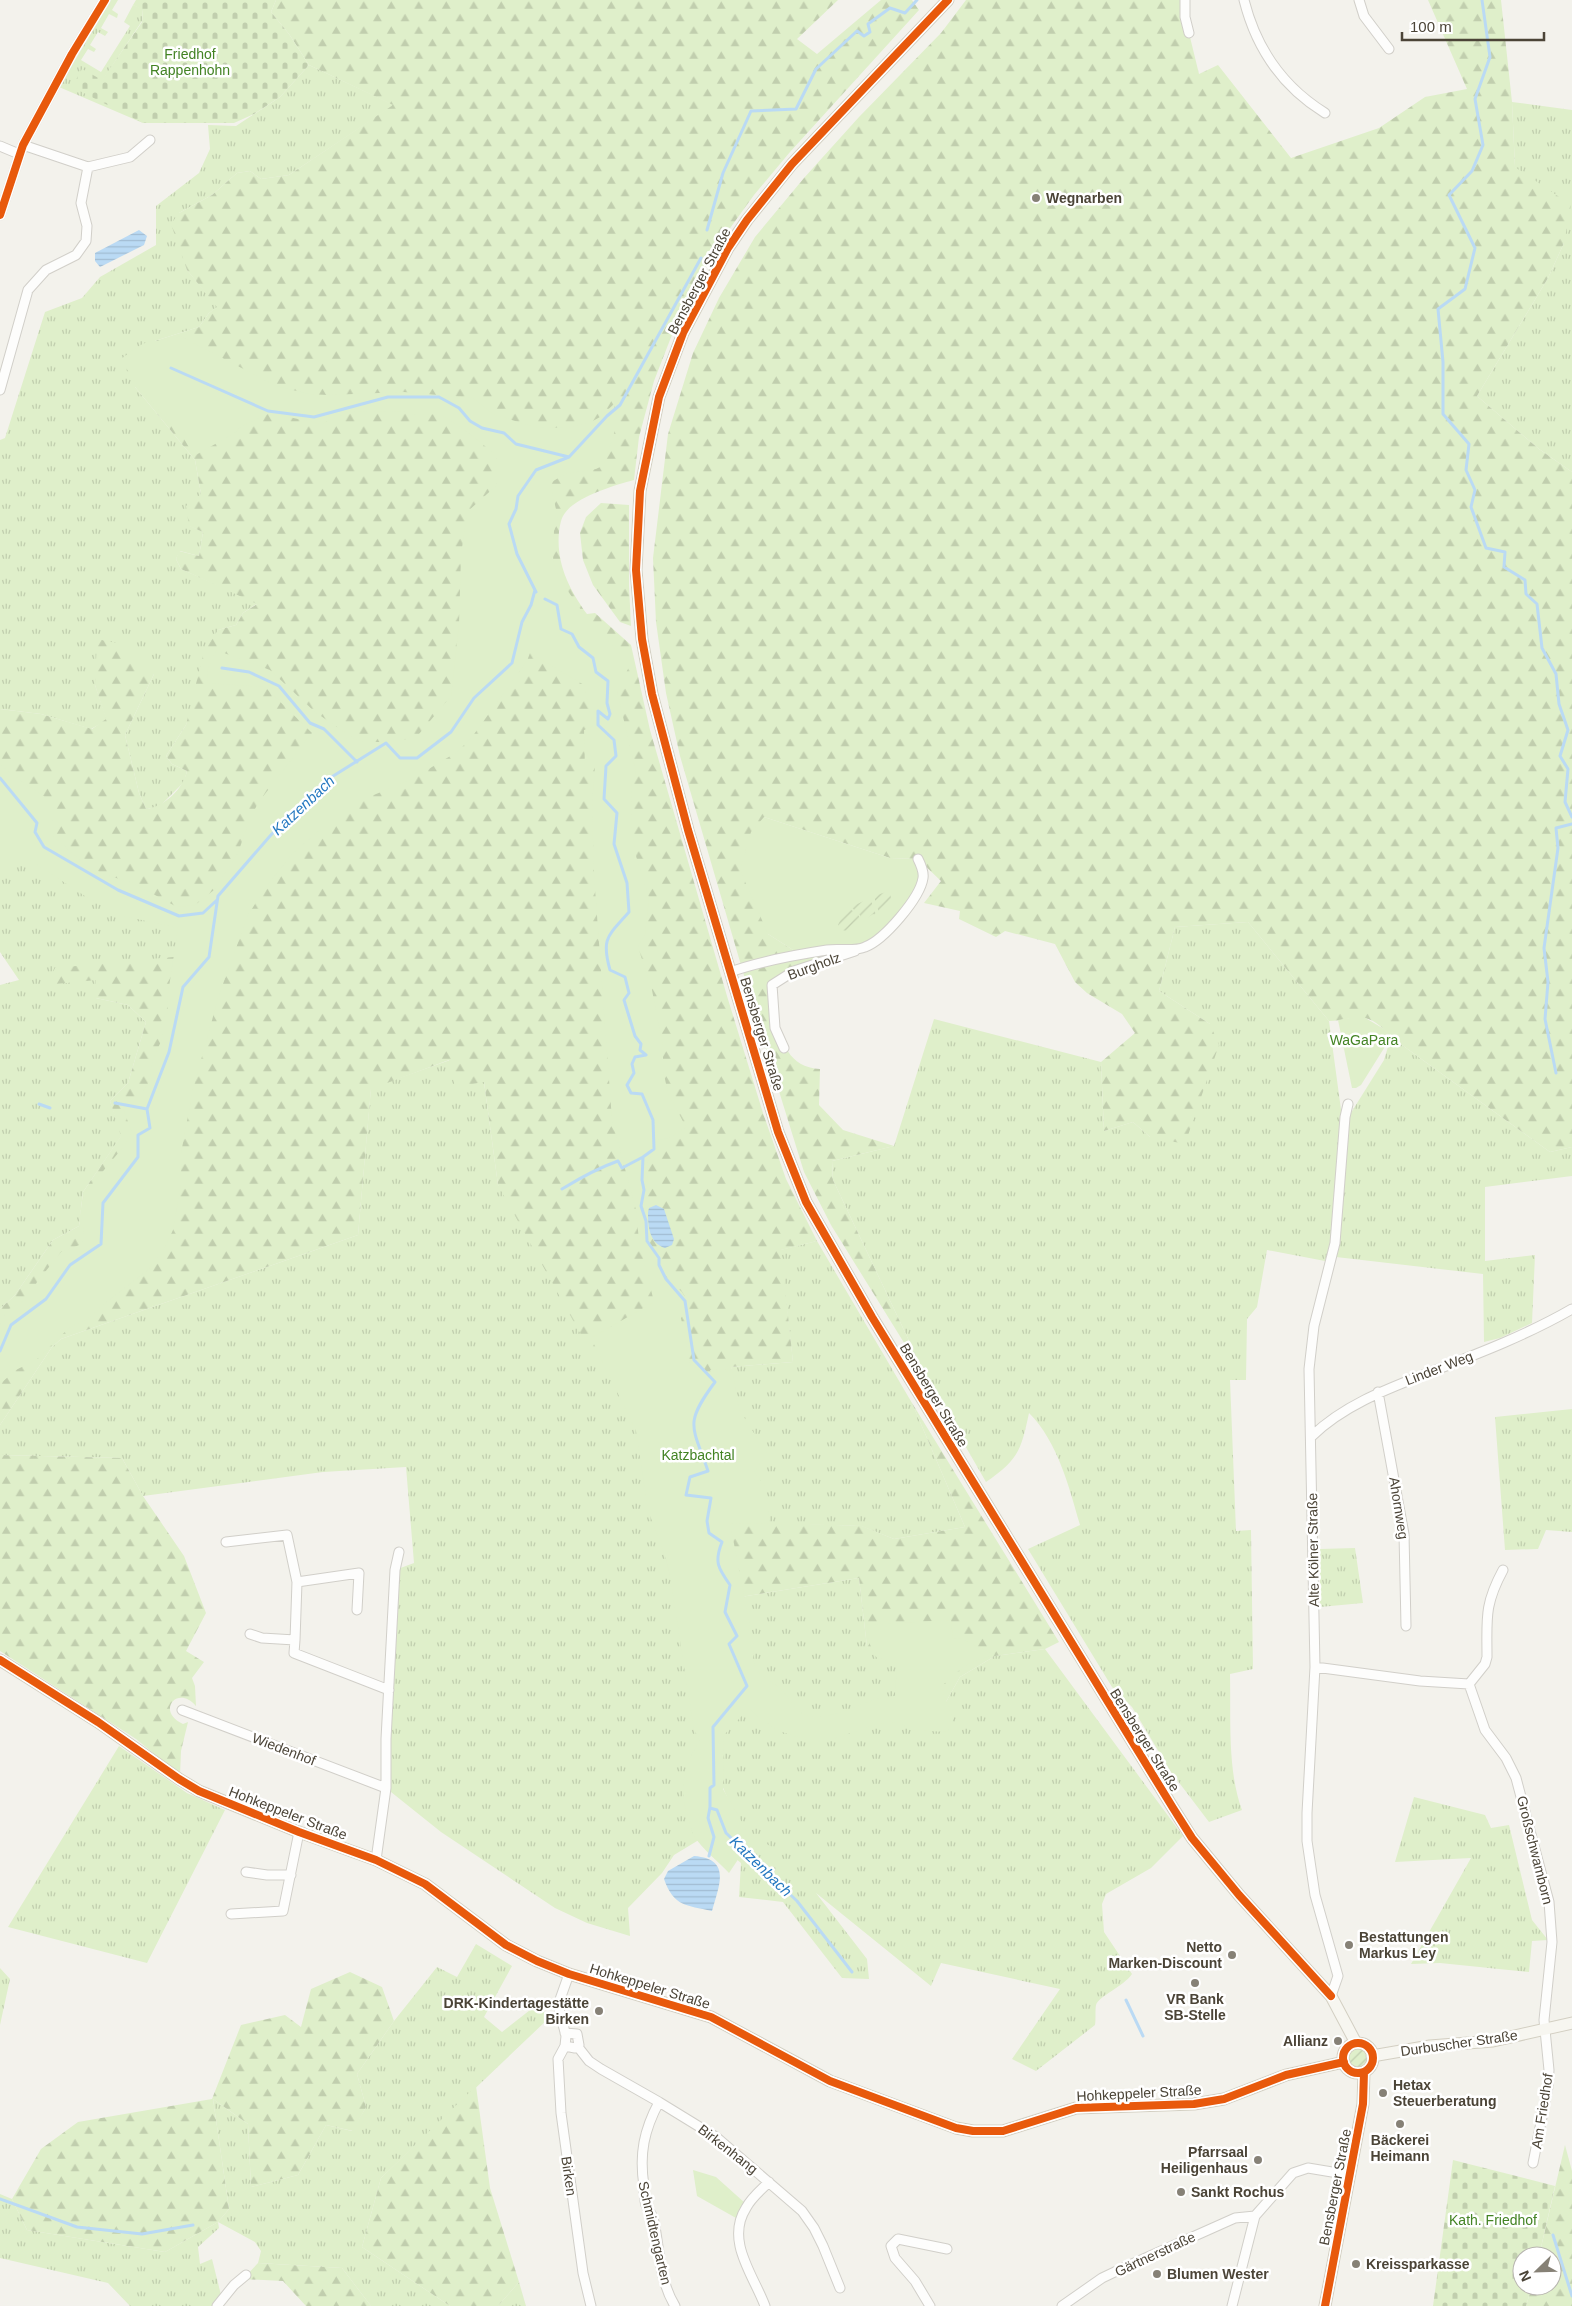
<svg xmlns="http://www.w3.org/2000/svg" width="1572" height="2306" font-family="Helvetica,sans-serif">
<style>
.grass{fill:url(#grass-tufts);fill-rule:evenodd}
.forest{fill:url(#forest-firs)}
.cemetery{fill:url(#cemetery-stones)}
.park{fill:#dfefca}
.garden{fill:url(#garden-furrows)}
.water{fill:url(#water-rules)}
.lines{fill:none;stroke-linecap:round;stroke-linejoin:round}
.stream{stroke:#badaf4;stroke-width:3}
.street-casing{stroke:#d1cfc9;stroke-width:11}
.secondary-casing{stroke:#d3cfc2;stroke-width:13}
.street{stroke:#fdfdfc;stroke-width:9}
.secondary{stroke:#f7f6f0;stroke-width:11}
.cycleway-casing{stroke:#fff;stroke-width:11}
.cycleway{stroke:#e8590c;stroke-width:8}
.poi-dot{fill:#868176;stroke:#fff;stroke-width:2}
.labels{text-anchor:middle;dominant-baseline:central;stroke-width:5;stroke-linejoin:round;paint-order:stroke}
.park-label{font-size:14px;fill:#438324;stroke:#fff}
.poi-label{font-size:14px;font-weight:bold;fill:#4b4437;stroke:#fff;text-anchor:start}
.street-label{font-size:14px;fill:#4b4437;stroke:#fff}
.water-label{font-size:15px;font-style:italic;fill:#2578c1;stroke:#fff}
</style>
<defs>
<pattern id="grass-tufts" width="24" height="20" patternUnits="userSpaceOnUse" patternTransform="scale(1.25)"><rect width="24" height="20" fill="#dfefca"/><path d="M3 7l-1-3M5 7V3M7 7l1-3M15 17l-1-3M17 17v-4M19 17l1-3" fill="none" stroke="#c1ceae"/></pattern>
<pattern id="forest-firs" width="22" height="20" patternUnits="userSpaceOnUse" patternTransform="scale(1.25)"><rect width="22" height="20" fill="#dfefca"/><path d="M5 1l3.5 6h-7zM16 11l3.5 6h-7z" fill="#c1ceae"/></pattern>
<pattern id="cemetery-stones" width="16" height="16" patternUnits="userSpaceOnUse" patternTransform="scale(1.25)"><rect width="16" height="16" fill="#dfefca"/><path d="M2 7V4a2 2 0 0 1 4 0v3zM10 15v-3a2 2 0 0 1 4 0v3z" fill="#c1ceae"/></pattern>
<pattern id="garden-furrows" width="10" height="10" patternUnits="userSpaceOnUse" patternTransform="scale(1.25)"><rect width="10" height="10" fill="#dfefca"/><path d="M-1 1l2-2M0 10L10 0M9 11l2-2" fill="none" stroke="#c1ceae"/></pattern>
<pattern id="water-rules" width="6" height="5" patternUnits="userSpaceOnUse" patternTransform="scale(1.25)"><rect width="6" height="5" fill="#badaf4"/><path d="M0 2.5h6" fill="none" stroke="#a1bcd2"/></pattern>
</defs>
<rect width="100%" height="100%" fill="#f3f2ec"/>
<path class="grass" d="M111,0H118L112,10L118,14L117,18L109,14L101,28L108,32L105,36L98,32L90,45L96,49L94,52L88,49L81,60L101,72L130,26L124,22L133,5L143,9L142,21L102,81L143,123L59,87Z
M309,65L394,105L289,175L261,179L250,171L237,173L212,195L179,213L187,270L218,307L209,313L199,327L142,345L135,387L195,460L201,494L190,526L203,532L199,556L180,551L176,559L181,569L258,603L243,613L236,625L218,630L186,725L166,756L172,764L187,771L184,782L159,807L146,809L139,793L125,735L154,674L95,685L107,720L91,729L41,714L0,709V440L5,438L45,312L82,298L100,277L156,245V206L199,173L210,149L208,125L236,126L280,97Z
M1512,102L1572,110V472L1539,449L1477,396L1548,278L1564,243L1515,167Z
M47,855L204,925L195,955L96,980V998L128,1005L146,1022L128,1083L110,1101L122,1135L83,1192L79,1226L53,1240L15,1295L0,1309V985L19,980L0,952V863Z
M1248,922L1329,1021L1342,1117L1331,1242L1325,1261L1267,1250L1257,1307L1247,1319L1246,1380H1230L1236,1531L1251,1530L1253,1669L1230,1674C1231,1716 1227,1770 1242,1810L1209,1822L1171,1772L1132,1707L1112,1687L1028,1549L1080,1525C1069,1487 1058,1442 1029,1413C1021,1451 1018,1460 986,1482L929,1383L833,1180L832,1161L894,1146L934,1019L1101,1062L1104,1131L1133,1122L1150,1137L1210,1024L1159,991L1175,927Z
M1391,1037L1550,1152L1572,1147V1176L1485,1187V1261L1535,1255L1532,1323L1500,1338L1484,1342L1483,1274L1336,1257L1349,1116L1384,1060Z
M450,1060L484,1082L498,1185L638,1345L728,1599L859,1578L867,1647L905,1663L938,1716L960,1677L995,1656L1045,1649L1183,1836L1151,1868L1106,1894L1102,1904L1104,1932L1132,1974C1124,1986 1099,1996 1096,2005C1095,2011 1096,2019 1095,2025L1036,2071L1012,2059L1060,1989L941,1963L931,1986L816,1893L867,1959L869,1979L842,1978L783,1902L739,1897L741,1863L707,1835L674,1855L662,1873L628,1908L630,1936L587,1923L555,1908L441,1832L386,1788L395,1570L414,1563L406,1467L323,1472L143,1496L122,1458L0,1455V1425L52,1347L61,1339L358,1235L371,1088ZM729,1600L718,1776L739,1825L717,1784Z
M817,1241L912,1403L965,1527L894,1539L861,1526L757,1523L731,1367L793,1362L780,1250Z
M1572,1409V1532L1546,1530L1538,1549L1505,1550L1495,1417Z
M1355,1548L1363,1603L1320,1607V1549Z
M119,1746L187,1793L225,1810L147,1963L8,1927Z
M1414,1797L1485,1815L1491,1828L1509,1825L1532,1920L1548,1940L1532,1941L1529,1972L1440,1963L1411,1964L1471,1858L1395,1862Z
M476,1944L512,1966L484,2017L502,2032L539,2003L548,2019L381,2178L362,2247L450,2306H371L342,2268L258,2263L261,2251L255,2242L218,2222L219,2228L198,2247L200,2264L212,2259L221,2295L214,2306H130L108,2283L0,2258V2194L12,2199L27,2230L165,2252L218,2222L229,2209L213,2099L248,2124L251,2187L298,2175L326,2125L352,2131L366,2107L357,2074L394,2021L437,1967L457,1977Z
M0,1968L10,1979L0,2025Z
M519,2282L526,2306H498Z"/>
<path class="forest" d="M276,0H838L797,39L817,54L881,0H912L919,10L790,152L754,195L715,249L675,327L654,381L639,437L634,480C615,485 576,497 565,513C561,518 560,525 559,532C556,563 569,589 587,614L595,613L631,645L650,730L727,996L763,1113L786,1179L817,1241L781,1250L793,1362L731,1367L757,1522L862,1526L894,1539L965,1527L912,1403L1059,1642L1045,1649L995,1656L960,1677L938,1716L905,1664L882,1663L867,1647L859,1578L728,1599L637,1345L590,1351L498,1185L484,1082L455,1087L449,1060L371,1089L358,1235L61,1339L52,1347L0,1425V1309L15,1295L53,1240L79,1226L83,1192L121,1136L110,1101L128,1083L146,1022L128,1005L96,998V980L47,985L55,968L195,955L204,925L47,855L0,863V709L41,714L92,729L106,719L95,685L97,639L121,644L154,674L125,735L139,793L146,809C164,807 183,789 187,771L172,764L166,756L186,725L204,651L218,630L236,625L243,613L257,604L181,569L176,559L179,551L199,556L203,532L189,526L186,506L201,494L195,460L135,387L125,367L129,353L142,345L199,327L209,313L217,307L187,270L171,224L179,213L212,195L237,173L250,171L261,179L289,175L393,105L309,65L289,34L271,12Z
M966,0H1185L1189,33L1199,74L1218,65L1291,158L1379,128L1425,97L1467,89L1428,0H1501L1512,102L1515,167L1571,205L1564,243L1548,278L1477,396L1539,449L1572,472V1147L1550,1152L1391,1037C1367,1009 1359,1019 1329,1021L1248,922L1175,927L1159,991L1210,1024L1219,1045L1185,1144L1150,1137L1133,1122L1104,1131L1101,1062L1135,1033L1122,1014L1087,993L1075,982L1055,944L1005,931L996,937L959,919L960,911L924,903L941,881L918,859L890,858L764,817L768,934L801,955L862,949L780,978L771,993C779,1024 779,1067 820,1069L819,1105L843,1130L894,1146L832,1161L833,1180L929,1383L831,1225L804,1172L757,1020L680,756L666,693L656,622L653,558L668,434L693,353L719,298L755,237L804,178L859,117L941,33Z
M601,503L629,505V585L631,626L620,622L593,585L583,560L580,533L586,517Z
M0,1455L122,1458L143,1496L184,1556L206,1613L186,1651L204,1662L192,1678L195,1686L196,1706C178,1684 155,1711 183,1724L188,1722L181,1751L180,1775L136,1739L0,1651Z
M350,1972L382,1987L394,2021L357,2074L366,2107L353,2131L326,2125L298,2175L251,2187L248,2124L213,2099L229,2209L218,2222L165,2252L27,2230L12,2199L41,2149L78,2122L212,2099L241,2025L285,2015L301,2027L311,1989Z
M476,2086L490,2188L519,2282L498,2306H450L362,2247L381,2178Z
M1565,2145L1572,2171V2306H1526L1532,2286H1552V2256H1539Z
M258,2263L342,2268L371,2306H306L283,2281L243,2279Z"/>
<path class="cemetery" d="M136,0H276L271,12L289,34L309,65L280,97L254,114L234,123H143L72,87L82,69L102,80L142,22L143,10L133,5Z
M1453,2160L1555,2186L1539,2256H1522V2286H1532L1526,2306H1433Z"/>
<path class="park" d="M180,336L276,386L309,394L328,395L404,392L473,398L493,414L534,427L569,428L589,423L600,417L614,404L617,424L604,465L596,469L565,474L550,483L558,518L554,531L553,562L559,578L585,616L630,665L617,691L636,772L631,786L632,830L636,856L649,898L645,934L638,947L652,990L663,1047V1070L668,1093L686,1127L669,1138L658,1140V1146L648,1161L647,1185L641,1208L644,1232L649,1246L659,1260L663,1274L682,1292L690,1305L681,1318L690,1364L713,1379L710,1370L732,1369L739,1409L767,1454L754,1472L766,1487L770,1524L730,1523L754,1648C750,1668 761,1676 777,1686C789,1694 792,1708 803,1714C822,1724 857,1705 876,1699C882,1698 889,1697 895,1696L897,1663C873,1661 869,1646 865,1625L951,1620L953,1638L962,1639L995,1655C969,1661 959,1669 941,1687L953,1719L948,1732L910,1730L899,1722L877,1724L830,1740H807L779,1731L758,1717L749,1708L724,1735L723,1789L748,1833L775,1849L763,1857L757,1851L743,1852L729,1873C718,1861 702,1849 694,1836C691,1831 690,1823 688,1817C678,1788 684,1766 700,1740L694,1730L670,1576L666,1559L648,1510L636,1431L591,1338L654,1302L639,1241L636,1210L612,1120L594,875L592,806L595,766L585,770L584,730L593,726L584,685L530,653L527,661L472,737L457,752L412,779L369,797L321,829L292,854L266,887L248,915L219,995L193,1089L182,1148L180,1190L173,1230L166,1245L149,1269L104,1304L90,1317L69,1328L37,1359L16,1370L0,1384V1326L5,1313L9,1309L29,1298L37,1282L61,1252L82,1244L84,1229L79,1221L84,1194L124,1146L132,1132L123,1109L127,1102L143,1091L149,1082L153,1059L163,1037L161,1022L168,1012L167,1000L178,928L119,915L88,898L30,860L0,872V764L10,773L52,802V835L81,861L103,874L133,883L177,907L195,905L214,890L238,853L249,821L258,803L312,733L265,687L207,683L208,669L216,650L270,670L315,712L353,738L365,742H388L407,739L419,734L451,696L459,624L461,555L467,512L497,485V455C481,444 460,424 442,416C431,411 418,419 408,412L351,411L321,424L270,413L242,426L233,434L194,456L180,432L173,427L132,378L121,359C131,352 141,342 153,341C165,340 168,342 180,336Z
M764,817L890,858L918,859L922,869L918,892L870,945L801,955L768,934L740,870L751,832Z
M1362,1016L1384,1029L1391,1037L1361,1085L1356,1088H1352L1338,1020Z
M693,2170L716,2177L745,2203L736,2218L697,2196Z"/>
<path class="garden" d="M886,892L890,893L892,903L879,913L874,896Z
M870,898L876,915L873,914L861,922L860,915L851,907Z
M849,908L859,916V924L848,931L841,930L838,925L844,912Z
M1349 2058a10 10 0 1 1 20 0a10 10 0 1 1-20 0Z"/>
<path class="water" d="M139,230L147,236L144,245L100,267L95,261V253Z
M656,1205L664,1209L674,1239L672,1245L665,1248C649,1243 648,1226 648,1212L649,1208Z
M694,1856C732,1859 719,1885 712,1911C686,1905 674,1907 664,1879L668,1871Z"/>
<g class="lines">
<path class="stream" d="M1482,0L1490,57L1475,99L1483,145L1472,171L1449,195L1475,248L1465,289L1438,309L1443,362V414L1469,444L1466,470L1475,490L1471,507L1486,548L1505,552L1504,567L1525,580L1526,594L1537,604L1542,648L1556,674L1559,704L1568,730L1560,756L1568,769L1565,802L1572,817
M707,230L723,173L751,111L796,109L816,69L857,31L864,36L870,32L868,24L890,8L905,13L917,0
M171,368L268,411L314,417L388,397H439L459,408L470,421L482,428L504,433L516,444L569,457
M536,592L517,554L509,524L516,509L518,496L536,470L569,457L607,416L620,405L701,258
M545,599L557,605L561,629L572,634L579,647L593,658L596,672L608,681L607,703L610,714L608,719L598,711V725L614,740L616,756L606,766L604,799L617,813L614,844L627,883L629,912C608,936 601,938 610,970L625,977L629,993L624,1000L635,1036L641,1044L640,1050L646,1055L635,1057L632,1064L634,1073L627,1085L631,1093L642,1094L653,1120L654,1149L643,1157L642,1180L644,1190L641,1206L646,1221L647,1241L659,1258V1265L666,1279L685,1301L694,1360L715,1382C684,1424 692,1425 708,1471L690,1477L686,1495L711,1498L707,1521L709,1533L722,1542C714,1562 718,1568 730,1585L725,1612L737,1636L729,1644L747,1686L713,1727L714,1785L710,1788V1808L717,1810L726,1833L797,1901L852,1972
M222,668L249,672L279,686L310,723L324,729L357,762
M0,778L37,823L35,832L44,847L118,890L179,916L203,913L217,900
M1556,1073L1545,1019L1548,982L1544,948L1558,848L1556,828L1572,824
M115,1103L147,1109
M39,1104L50,1108
M562,1189C580,1178 598,1168 618,1161L622,1168L643,1157
M0,1351L11,1325L46,1299L70,1265L101,1244L103,1203L138,1157V1135L150,1128L147,1109L169,1052L183,987L209,957L218,896L270,836L308,796L330,778L386,743L400,758H417L451,732L474,698L512,663L522,622L531,605L535,590
M709,1856L714,1837L708,1818L710,1807
M1126,2000L1143,2036
M0,2199L77,2227L142,2234L193,2225
M1553,2235L1572,2296"/>
<defs>
<path id="street" d="M1185,0V17L1189,33
M1244,0C1256,48 1283,87 1325,113
M1359,0L1364,16L1389,49
M23,145L88,167L130,157L150,140
M0,146L19,154
M0,215L23,145L72,54L105,0
M0,390L28,290L46,270L76,255L86,241L87,226L81,203L88,167
M730,972C761,961 794,955 827,950C839,948 854,952 865,947C884,940 920,898 923,878C924,872 921,865 918,859
M784,1048L775,1028L772,985L794,971L855,951
M1378,1392L1404,1534L1406,1626
M1312,1436C1344,1405 1387,1389 1428,1373C1477,1354 1527,1335 1572,1309
M226,1542L287,1535L297,1582L295,1640
M297,1582L359,1573L357,1610
M250,1634L262,1638L295,1640L294,1653L389,1690
M1315,1667L1420,1681L1469,1684
M1469,1684L1485,1730L1506,1758L1516,1778L1549,1902L1552,1942L1544,2020L1549,2070L1548,2087L1533,2163
M1469,1684L1485,1664L1487,1657C1487,1619 1484,1605 1503,1570
M182,1710L386,1788
M376,1860L386,1788V1739L395,1570L399,1552
M246,1872L267,1875H291
M231,1914L283,1911L299,1832
M569,1974L558,2005L566,2036L565,2046L558,2059L561,2113L583,2273L591,2306
M1331,1996L1338,1976L1315,1895L1307,1841V1813L1315,1667L1309,1369L1314,1326L1335,1243L1345,1117L1348,1104
M565,2046L575,2048L579,2045L577,2034L565,2033
M578,2047L589,2061L601,2069L659,2102L716,2137L802,2211L814,2228L823,2246L840,2288
M659,2102C644,2130 639,2154 644,2186C644,2192 644,2199 646,2205C648,2211 653,2214 654,2222C660,2250 659,2280 675,2306
M217,2306L234,2285L246,2275
M765,2306C754,2276 725,2241 746,2208C751,2198 761,2190 769,2182
M930,2306L915,2281L895,2258L891,2246L898,2239L947,2249
M1062,2306L1102,2278L1123,2268L1235,2218L1255,2216
M1232,2306L1255,2216L1293,2173L1308,2168L1350,2175"/>
<path id="secondary" d="M948,0L792,164L747,220L728,248L683,333L659,397L640,491L636,570L642,639L652,694L688,830L778,1132L806,1202L872,1317L1173,1808L1192,1838L1239,1895L1331,1996L1356,2043
M0,1660L98,1722L179,1779L199,1791L299,1832L376,1860L425,1884L506,1945L537,1961L569,1974L711,2017L830,2081L956,2128L973,2131H1003L1076,2108L1194,2104L1224,2099L1286,2075L1344,2062
M1343 2058a15 15 0 1 1 30 0a15 15 0 1 1-30 0Z
M1372,2056L1430,2046L1493,2041L1572,2023
M1325,2306L1363,2104L1364,2072"/>
</defs>
<use href="#street" class="street-casing"/>
<use href="#secondary" class="secondary-casing"/>
<use href="#street" class="street"/>
<use href="#secondary" class="secondary"/>
<defs>
<path id="cycleway" d="M948,0L792,164L747,220L728,248L683,333L659,397L640,491L636,570L642,639L652,694L688,830L778,1132L806,1202L872,1317L1173,1808L1192,1838L1239,1895L1331,1996
M0,215L23,145L72,54L105,0
M0,1660L98,1722L179,1779L199,1791L299,1832L376,1860L425,1884L506,1945L537,1961L569,1974L711,2017L830,2081L956,2128L973,2131H1003L1076,2108L1194,2104L1224,2099L1286,2075L1344,2062
M1343 2058a15 15 0 1 1 30 0a15 15 0 1 1-30 0Z
M1325,2306L1363,2104L1364,2072"/>
</defs>
<use href="#cycleway" class="cycleway-casing"/>
<use href="#cycleway" class="cycleway"/>
</g>
<g class="poi-dot">
<circle cx="1036" cy="198" r="5"/>
<circle cx="1349" cy="1945" r="5"/>
<circle cx="1232" cy="1955" r="5"/>
<circle cx="1195" cy="1983" r="5"/>
<circle cx="599" cy="2011" r="5"/>
<circle cx="1338" cy="2041" r="5"/>
<circle cx="1383" cy="2093" r="5"/>
<circle cx="1400" cy="2124" r="5"/>
<circle cx="1258" cy="2160" r="5"/>
<circle cx="1181" cy="2192" r="5"/>
<circle cx="1356" cy="2264" r="5"/>
<circle cx="1157" cy="2274" r="5"/>
</g>
<g class="labels">
<g class="park-label">
<text x="190" y="54">Friedhof<tspan x="190" dy="16">Rappenhohn</tspan></text>
<text x="1364" y="1040">WaGaPara</text>
<text x="698" y="1455">Katzbachtal</text>
<text x="1493" y="2220">Kath. Friedhof</text>
</g>
<g class="poi-label">
<text x="1046" y="198">Wegnarben</text>
<text x="1359" y="1937">Bestattungen<tspan x="1359" dy="16">Markus Ley</tspan></text>
<text x="1222" y="1947" text-anchor="end">Netto<tspan x="1222" dy="16">Marken-Discount</tspan></text>
<text x="1195" y="1999" text-anchor="middle">VR Bank<tspan x="1195" dy="16">SB-Stelle</tspan></text>
<text x="589" y="2003" text-anchor="end">DRK-Kindertagestätte<tspan x="589" dy="16">Birken</tspan></text>
<text x="1328" y="2041" text-anchor="end">Allianz</text>
<text x="1393" y="2085">Hetax<tspan x="1393" dy="16">Steuerberatung</tspan></text>
<text x="1400" y="2140" text-anchor="middle">Bäckerei<tspan x="1400" dy="16">Heimann</tspan></text>
<text x="1248" y="2152" text-anchor="end">Pfarrsaal<tspan x="1248" dy="16">Heiligenhaus</tspan></text>
<text x="1191" y="2192">Sankt Rochus</text>
<text x="1366" y="2264">Kreissparkasse</text>
<text x="1167" y="2274">Blumen Wester</text>
</g>
<g class="street-label">
<text transform="translate(699 281) rotate(-62)">Bensberger Straße</text>
<text transform="translate(814 966) rotate(-20)">Burgholz</text>
<text transform="translate(762 1034) rotate(73)">Bensberger Straße</text>
<text transform="translate(1439 1368) rotate(-21)">Linder Weg</text>
<text transform="translate(934 1395) rotate(59)">Bensberger Straße</text>
<text transform="translate(1399 1508) rotate(81)">Ahornweg</text>
<text transform="translate(1313 1550) rotate(-91)">Alte Kölner Straße</text>
<text transform="translate(1145 1740) rotate(58)">Bensberger Straße</text>
<text transform="translate(284 1749) rotate(21)">Wiedenhof</text>
<text transform="translate(288 1813) rotate(21)">Hohkeppeler Straße</text>
<text transform="translate(1535 1850) rotate(76)">Großschwamborn</text>
<text transform="translate(650 1986) rotate(17)">Hohkeppeler Straße</text>
<text transform="translate(1459 2043) rotate(-8)">Durbuscher Straße</text>
<text transform="translate(1139 2093) rotate(-3)">Hohkeppeler Straße</text>
<text transform="translate(1542 2111) rotate(-81)">Am Friedhof</text>
<text transform="translate(728 2149) rotate(38)">Birkenhang</text>
<text transform="translate(569 2176) rotate(82)">Birken</text>
<text transform="translate(1335 2187) rotate(-79)">Bensberger Straße</text>
<text transform="translate(655 2233) rotate(77)">Schmidtengarten</text>
<text transform="translate(1155 2254) rotate(-25)">Gärtnerstraße</text>
</g>
<g class="water-label">
<text transform="translate(303 805) rotate(-43)">Katzenbach</text>
<text transform="translate(761 1866) rotate(44)">Katzenbach</text>
</g>
</g>
<g transform="translate(1537 2271) rotate(247)"><circle r="24" fill="#ffffff" stroke="#b7b4af"/>
<path d="M0-4L9 19L0 12L-9 19Z" fill="#868176"/>
<text y="-8" font-size="14" font-weight="bold" text-anchor="middle" fill="#4b4437">N</text>
</g>
<path d="M1402 32v8h142v-8" fill="none" stroke="#4b4437" stroke-width="2.5"/>
<text x="1410" y="32" font-size="15" fill="#4b4437" stroke="#ffffff" stroke-width="4" paint-order="stroke">100 m</text>
</svg>
